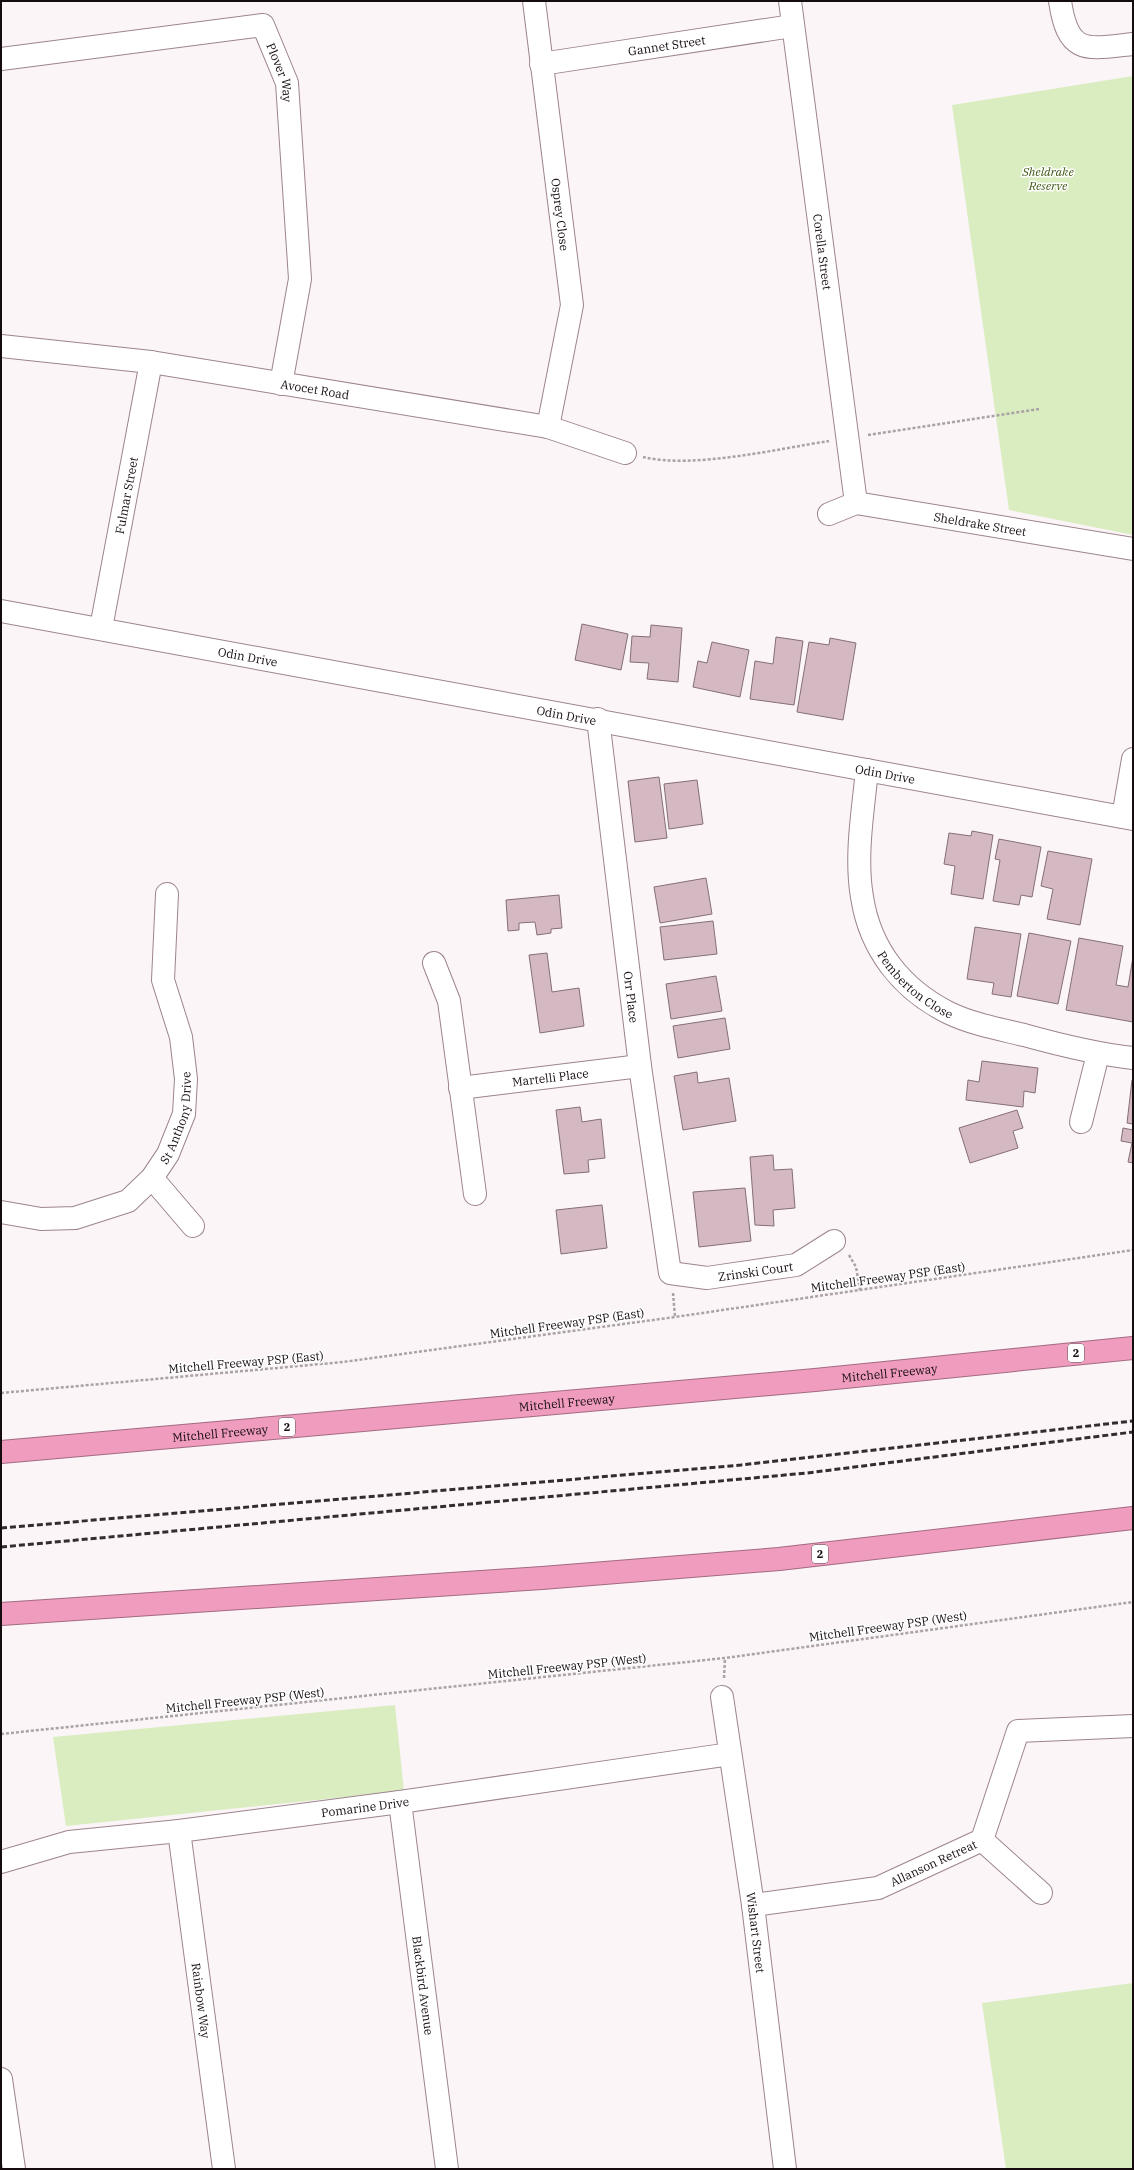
<svg xmlns="http://www.w3.org/2000/svg" width="1134" height="2170" font-family="'IBM Plex Serif',serif">
<style>
.green{fill:#daedc1}
.building{fill:#d4b9c3;stroke:#866e77}
.lines{fill:none;stroke-linecap:round;stroke-linejoin:round}
.minor-casing{stroke:#9d848d;stroke-width:24}
.highway-casing{stroke:#a36a81;stroke-width:24}
.path{stroke:#aaa3a5;stroke-width:2.5;stroke-dasharray:3 2;stroke-linecap:butt}
.minor{stroke:#fff;stroke-width:22}
.highway{stroke:#ef9cbf;stroke-width:22}
.rail{stroke:#352c2f;stroke-width:3;stroke-dasharray:6 3;stroke-linecap:butt}
.labels{text-anchor:middle;dominant-baseline:central;stroke-width:3;stroke-linejoin:round;paint-order:stroke}
.shield{fill:#fff;stroke:#5b5557;stroke-width:1}
.shield-label{font-size:11px;font-weight:bold;fill:#150c0f}
.street-label{font-size:12px;fill:#150c0f;stroke:#fff}
.park-label{font-size:12px;font-style:italic;fill:#3f5612;stroke:#fff}
</style>
<rect width="100%" height="100%" fill="#fbf5f7"/>
<path class="green" d="M1133,76V535L1009,510L952,105Z
M395,1705L404,1791L66,1826L53,1737Z
M1133,1983V2169H1006L982,2003Z"/>
<path class="building" d="M582,624L628,634L621,670L575,660Z
M651,625L682,628L678,682L647,679L649,663L630,662L632,636L650,637Z
M776,637L803,641L794,705L750,699L755,661L773,664Z
M830,638L856,643L843,720L797,712L809,642L829,645Z
M712,642L749,650L740,697L693,687L698,661L707,663Z
M659,777L667,838L635,842L628,781Z
M697,780L703,824L669,829L664,784Z
M972,831L993,835L983,899L951,894L955,866L944,864L949,833L971,836Z
M999,839L1041,847L1032,897L1021,895L1019,905L993,901L1000,860L995,859Z
M1048,851L1092,859L1080,925L1047,919L1053,889L1041,886Z
M706,878L712,914L660,923L654,887Z
M559,895L562,928L551,929V933L537,935L535,922L519,923V930L508,931L506,900Z
M713,921L717,954L664,960L660,927Z
M975,927L1021,934L1011,997L992,994L994,983L967,979Z
M1029,933L1071,941L1058,1004L1017,996Z
M1079,938L1123,946L1116,985L1128,987L1133,957V1022L1066,1010Z
M547,953L552,992L579,988L584,1026L540,1033L529,955Z
M716,976L722,1011L671,1019L666,984Z
M725,1018L730,1049L678,1058L673,1026Z
M982,1061L1038,1068L1035,1093L1024,1091L1023,1107L966,1100L968,1080L979,1082Z
M697,1072L698,1083L729,1078L736,1121L683,1130L674,1076Z
M1132,1080H1133V1124L1127,1123Z
M580,1107L582,1122L601,1119L605,1158L588,1160L589,1172L564,1174L556,1110Z
M1017,1110L1023,1128L1013,1131L1018,1148L970,1163L959,1128Z
M1123,1128L1133,1130V1163L1128,1162L1132,1143L1121,1141Z
M773,1155L774,1170L792,1169L795,1208L773,1210L774,1226L755,1225L750,1157Z
M745,1188L751,1241L699,1247L693,1192Z
M602,1205L607,1248L561,1254L556,1210Z"/>
<g class="lines">
<defs>
<g id="minor">
<path id="s1" d="M534,1L572,305L548,427"/>
<path id="s2" d="M790,1L856,503"/>
<path d="M1060,1C1068,56 1087,49 1133,44"/>
<path id="s3" d="M1,59L263,25L287,83L300,279L281,384"/>
<path id="s4" d="M541,64L792,26"/>
<path id="s5" d="M1,346L151,362L548,427L625,453"/>
<path id="s6" d="M829,514L856,503L1133,549"/>
<path id="s7" d="M1,611L1133,819"/>
<path id="s8" d="M101,628L151,362"/>
<path id="s9" d="M598,719L640,1066L670,1273L707,1278L796,1265L834,1241"/>
<path id="s10" d="M867,770C863,811 855,856 862,897C870,949 901,989 949,1013C972,1024 999,1029 1024,1035C1060,1045 1096,1054 1133,1058"/>
<path d="M1123,817L1133,759"/>
<path d="M434,963L449,1001L475,1194"/>
<path id="s11" d="M460,1088L640,1066"/>
<path d="M1081,1122L1098,1054"/>
<path d="M152,1178L193,1226"/>
<path id="s12" d="M1,1212L41,1219L75,1218L128,1201L152,1178L168,1154L184,1114L186,1079L181,1037L163,980L167,894"/>
<path id="s13" d="M722,1697L753,1905L785,2169"/>
<path id="s14" d="M400,1802L447,2169"/>
<path id="s15" d="M179,1831L224,2169"/>
<path d="M982,1840L1041,1893"/>
<path id="s16" d="M1,1862L69,1842L179,1831L400,1802L730,1754"/>
<path id="s17" d="M753,1905L878,1888L982,1840L1018,1731L1133,1726"/>
<path d="M1,2079L14,2169"/>
</g>
<g id="highway">
<path id="s18" d="M1,1452L815,1380L1133,1348"/>
<path d="M1,1614L542,1578L779,1559L1133,1518"/>
</g>
</defs>
<use href="#minor" class="minor-casing"/>
<use href="#highway" class="highway-casing"/>
<path class="path" d="M868,435L1039,409
M643,457C693,469 777,449 829,441
M849,1255L856,1267L860,1290
M673,1293L675,1317
M1,1393L343,1362L675,1317L1133,1250
M724,1678L725,1658
M1,1734L725,1658L1133,1602"/>
<use href="#minor" class="minor"/>
<use href="#highway" class="highway"/>
<path class="rail" d="M1,1528L741,1465L1133,1421
M1,1547L807,1473L1133,1432"/>
</g>
<g class="labels">
<g class="shield">
<rect x="1068" y="1344" width="16" height="18" rx="3"/>
<rect x="279" y="1418" width="16" height="18" rx="3"/>
<rect x="812" y="1545" width="16" height="18" rx="3"/>
</g>
<g class="shield-label">
<text x="1076" y="1353">2</text>
<text x="287" y="1427">2</text>
<text x="820" y="1554">2</text>
</g>
<g class="street-label">
<text stroke="none"><textPath href="#s4" startOffset="127">Gannet Street</textPath></text>
<text stroke="none"><textPath href="#s3" startOffset="315">Plover Way</textPath></text>
<text stroke="none"><textPath href="#s1" startOffset="215">Osprey Close</textPath></text>
<text stroke="none"><textPath href="#s2" startOffset="253">Corella Street</textPath></text>
<text stroke="none"><textPath href="#s5" startOffset="317">Avocet Road</textPath></text>
<text stroke="none"><textPath href="#s8" startOffset="135">Fulmar Street</textPath></text>
<text stroke="none"><textPath href="#s6" startOffset="155">Sheldrake Street</textPath></text>
<text stroke="none"><textPath href="#s7" startOffset="251">Odin Drive</textPath></text>
<text stroke="none"><textPath href="#s7" startOffset="575">Odin Drive</textPath></text>
<text stroke="none"><textPath href="#s7" startOffset="899">Odin Drive</textPath></text>
<text stroke="none"><textPath href="#s10" startOffset="234">Pemberton Close</textPath></text>
<text stroke="none"><textPath href="#s9" startOffset="280">Orr Place</textPath></text>
<text stroke="none"><textPath href="#s11" startOffset="91">Martelli Place</textPath></text>
<text stroke="none"><textPath href="#s12" startOffset="230">St Anthony Drive</textPath></text>
<text stroke="none"><textPath href="#s9" startOffset="645">Zrinski Court</textPath></text>
<text transform="translate(888 1277) rotate(-8)">Mitchell Freeway PSP (East)</text>
<text transform="translate(567 1323) rotate(-8)">Mitchell Freeway PSP (East)</text>
<text transform="translate(246 1362) rotate(-5)">Mitchell Freeway PSP (East)</text>
<text stroke="none"><textPath href="#s18" startOffset="892">Mitchell Freeway</textPath></text>
<text stroke="none"><textPath href="#s18" startOffset="568">Mitchell Freeway</textPath></text>
<text stroke="none"><textPath href="#s18" startOffset="220">Mitchell Freeway</textPath></text>
<text transform="translate(888 1626) rotate(-8)">Mitchell Freeway PSP (West)</text>
<text transform="translate(567 1666) rotate(-6)">Mitchell Freeway PSP (West)</text>
<text transform="translate(245 1700) rotate(-6)">Mitchell Freeway PSP (West)</text>
<text stroke="none"><textPath href="#s16" startOffset="369">Pomarine Drive</textPath></text>
<text stroke="none"><textPath href="#s17" startOffset="187">Allanson Retreat</textPath></text>
<text stroke="none"><textPath href="#s13" startOffset="238">Wishart Street</textPath></text>
<text stroke="none"><textPath href="#s14" startOffset="185">Blackbird Avenue</textPath></text>
<text stroke="none"><textPath href="#s15" startOffset="171">Rainbow Way</textPath></text>
</g>
<g class="park-label">
<text x="1048" y="171">Sheldrake<tspan x="1048" dy="14">Reserve</tspan></text>
</g>
</g>
<rect width="1134" height="2170" fill="none" stroke="#150c0f" stroke-width="4"/>
</svg>
